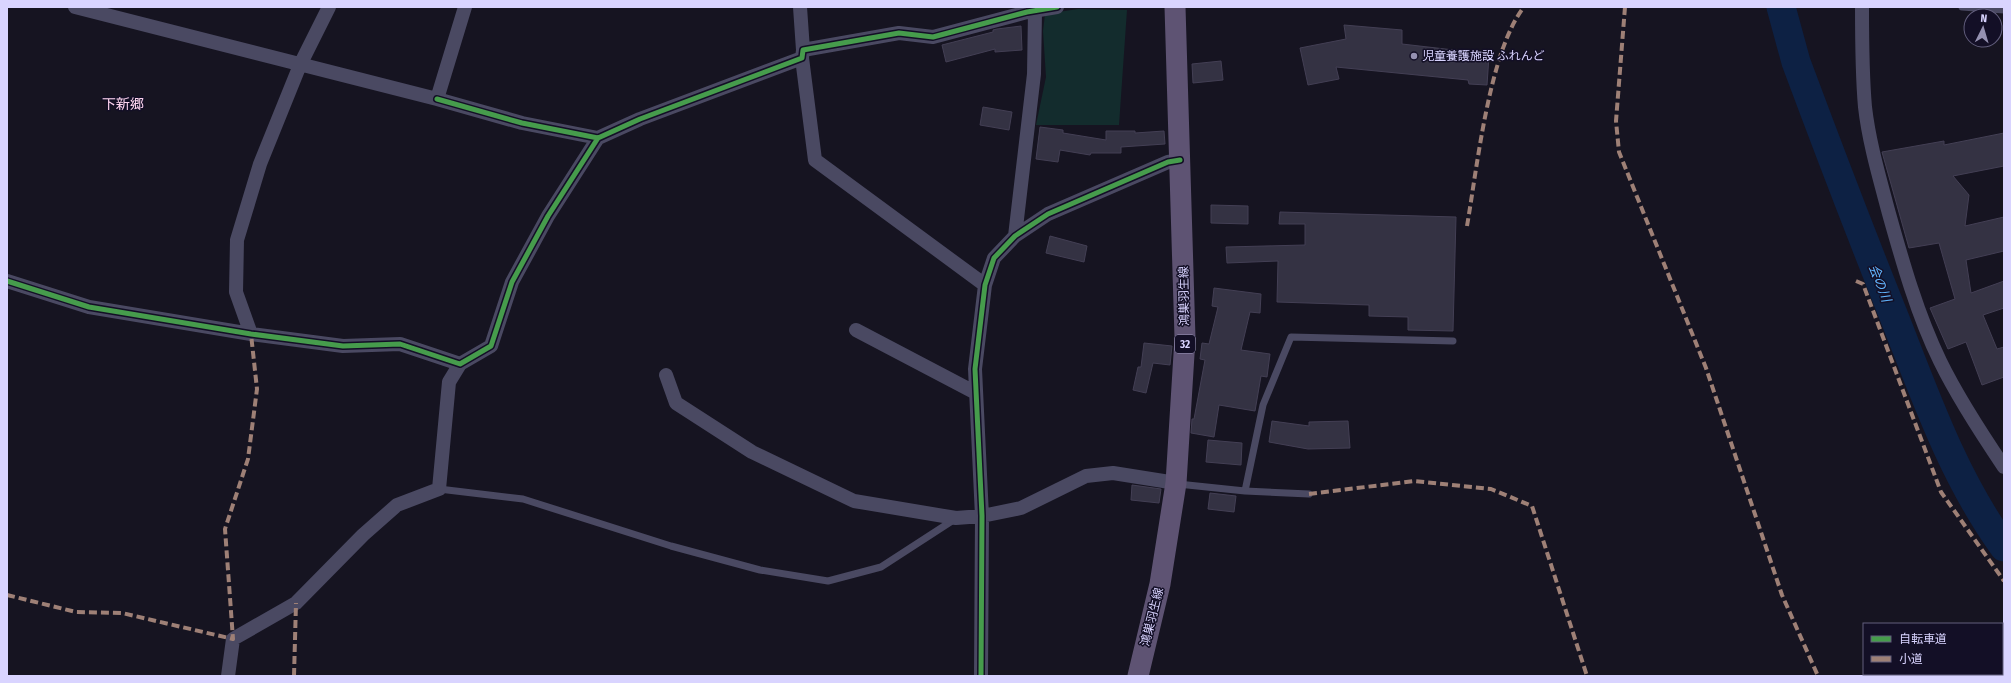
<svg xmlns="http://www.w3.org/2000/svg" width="2011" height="683" font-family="'Fira Sans Condensed','Noto Sans JP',sans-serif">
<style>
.green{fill:#132c2d}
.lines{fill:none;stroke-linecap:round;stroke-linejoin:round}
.river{stroke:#0d2144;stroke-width:29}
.building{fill:#343243;stroke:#433f54}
.service{stroke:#4a4962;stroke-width:7}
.minor{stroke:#4a4962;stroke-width:14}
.primary{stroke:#5e5373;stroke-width:21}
.quiet{stroke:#9e8076;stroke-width:4;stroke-dasharray:8 4;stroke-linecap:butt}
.cycleway-casing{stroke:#130f26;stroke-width:8}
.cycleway{stroke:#469c4c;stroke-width:5}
.poi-dot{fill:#9591b1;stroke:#130f26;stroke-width:1.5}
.labels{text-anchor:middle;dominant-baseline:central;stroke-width:3;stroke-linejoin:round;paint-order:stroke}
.shield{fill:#130f26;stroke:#9e99be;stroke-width:1}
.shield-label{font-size:11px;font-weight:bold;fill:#d9d4ff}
.poi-label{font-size:12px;fill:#d9d4ff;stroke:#130f26;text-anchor:start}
.street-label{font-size:12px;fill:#d9d4ff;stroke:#130f26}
.water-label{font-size:13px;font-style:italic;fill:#62b6ff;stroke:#130f26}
.quarter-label{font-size:14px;fill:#ffd6f0;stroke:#130f26}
</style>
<rect width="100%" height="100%" fill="#161421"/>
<path class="green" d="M1078,9L1127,10L1119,125H1036L1046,77L1043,31L1045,14Z"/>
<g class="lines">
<path class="river" d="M1781,7L1796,62C1828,148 1861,234 1895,319C1926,398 1954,478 2004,547"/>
</g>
<path class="building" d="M1344,25L1402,30V44L1471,52V55L1489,56L1487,85L1469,84L1468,80L1336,67L1339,79L1308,85L1300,48L1346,39Z
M1021,26L1022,50L995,52V49L946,62L942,45L993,32V30L997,29Z
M1221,61L1223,80L1193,83L1192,64Z
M983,107L1012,112L1009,130L980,125Z
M1040,127L1063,130V133L1106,140V131H1135V133L1164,131L1165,144L1121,147V153H1091L1090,155L1060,150L1058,162L1036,159Z
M2004,133V166L1953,176L1969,195L1965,226L2004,217V251L1966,260L1971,293L2004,281V308L1983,315L1997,349L2004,347V377L1982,385L1966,342L1948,349L1930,308L1955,299L1939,243L1909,248L1882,152L1944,141V145Z
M1211,205L1248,206V224L1211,223Z
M1280,212L1456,217L1453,331L1408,330V317L1369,316V305L1277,302L1278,261L1227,263L1226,247L1305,245V224H1279Z
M1050,236L1087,246L1084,262L1046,253Z
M1214,288L1261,294L1260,313L1250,312L1241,350L1270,354L1267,377L1261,376L1255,411L1219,405L1214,437L1191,433L1192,419H1194L1205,360L1200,359L1202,343L1209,344L1218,307L1212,306Z
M1144,343L1172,346L1170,365L1153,363L1146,393L1133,390L1138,367H1141Z
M1272,421L1309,426V422L1348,421L1350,448L1308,449L1269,442Z
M1208,440L1242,443L1241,465L1206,462Z
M1132,485L1161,489L1159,503L1131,500Z
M1210,493L1236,496L1234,512L1208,509Z"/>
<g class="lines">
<path class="service" d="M1962,7L2004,10
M1178,484L1245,491L1309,494
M439,489L523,499L671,546L760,570L828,581L881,567L955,519
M1245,491L1263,405L1291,337L1453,341"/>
<path class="minor" d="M75,7L437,99L465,7
M800,7L803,50
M1862,7C1862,40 1862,73 1865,107C1869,142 1879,176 1888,210C1902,260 1917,314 1940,361C1958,398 1981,433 2004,467
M802,58L815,160L985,285
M437,99L522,123L598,138L640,119L802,58L803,50L899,33L933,37L1027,12L1057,7
M1015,236L1034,74L1035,11
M7,281L89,307L251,334L343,346L400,344L460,364L491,346L512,282L548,216L598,138
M856,330L976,393
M251,334L236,292L237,240L260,164L300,65L329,7
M666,375L676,403L752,452L854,501L956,518L982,516L1021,508L1086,476L1113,473L1176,483
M2002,652L2004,649
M228,676L233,639L296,603L363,535L397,505L439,489L449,382L460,364
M981,676L982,516L975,369L985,285L994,258L1015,236L1048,214L1168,162L1180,160
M1987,676L1988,674"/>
<path class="primary" d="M1138,676L1160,584L1176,483L1185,338L1175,7"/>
<path class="quiet" d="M1625,7L1616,121L1619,152L1706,368L1782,595L1818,676
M1467,226C1477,169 1489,51 1524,7
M1856,281L1863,284L1941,492L2004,581
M1309,494L1414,481L1491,489L1532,506L1587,676
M7,595L76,612L122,613L233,639L225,529L248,459L257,389L251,334
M294,676L296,603"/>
<defs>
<path id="cycleway" d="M437,99L522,123L598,138L640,119L802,58L803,50L899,33L933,37L1027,12L1057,7
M7,281L89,307L251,334L343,346L400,344L460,364L491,346L512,282L548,216L598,138
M981,676L982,516L975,369L985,285L994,258L1015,236L1048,214L1168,162L1180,160"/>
</defs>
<use href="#cycleway" class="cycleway-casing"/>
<use href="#cycleway" class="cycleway"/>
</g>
<circle class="poi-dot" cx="1414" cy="56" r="4"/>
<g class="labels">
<rect class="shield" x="1175" y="335" width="20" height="18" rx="3"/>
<g class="shield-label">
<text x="1185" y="344">32</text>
</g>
<g class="poi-label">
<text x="1422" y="56">児童養護施設 ふれんど</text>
</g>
<g class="street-label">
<text transform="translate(1184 296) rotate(-91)">鴻巣羽生線</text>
<text transform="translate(1152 617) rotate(-76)">鴻巣羽生線</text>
</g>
<g class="water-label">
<text transform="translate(1880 283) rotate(69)">会の川</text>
</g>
<g class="quarter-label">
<text x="123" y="104">下新郷</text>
</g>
</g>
<rect width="2011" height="683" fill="none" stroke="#d9d4ff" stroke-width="16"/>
<rect x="1863" y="623" width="140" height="52" fill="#130f26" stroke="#625e7d"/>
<rect x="1871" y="636" width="20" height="6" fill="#469c4c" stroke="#625e7d"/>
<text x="1899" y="643" font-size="12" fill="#d9d4ff">自転車道</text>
<rect x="1871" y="656" width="20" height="6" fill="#9e8076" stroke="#625e7d"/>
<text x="1899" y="663" font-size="12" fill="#d9d4ff">小道</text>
<g transform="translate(1983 28) rotate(5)"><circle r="19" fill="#130f26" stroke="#625e7d"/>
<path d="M0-3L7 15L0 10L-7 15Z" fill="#9591b1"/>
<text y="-6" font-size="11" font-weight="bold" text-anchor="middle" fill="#d9d4ff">N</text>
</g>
</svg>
